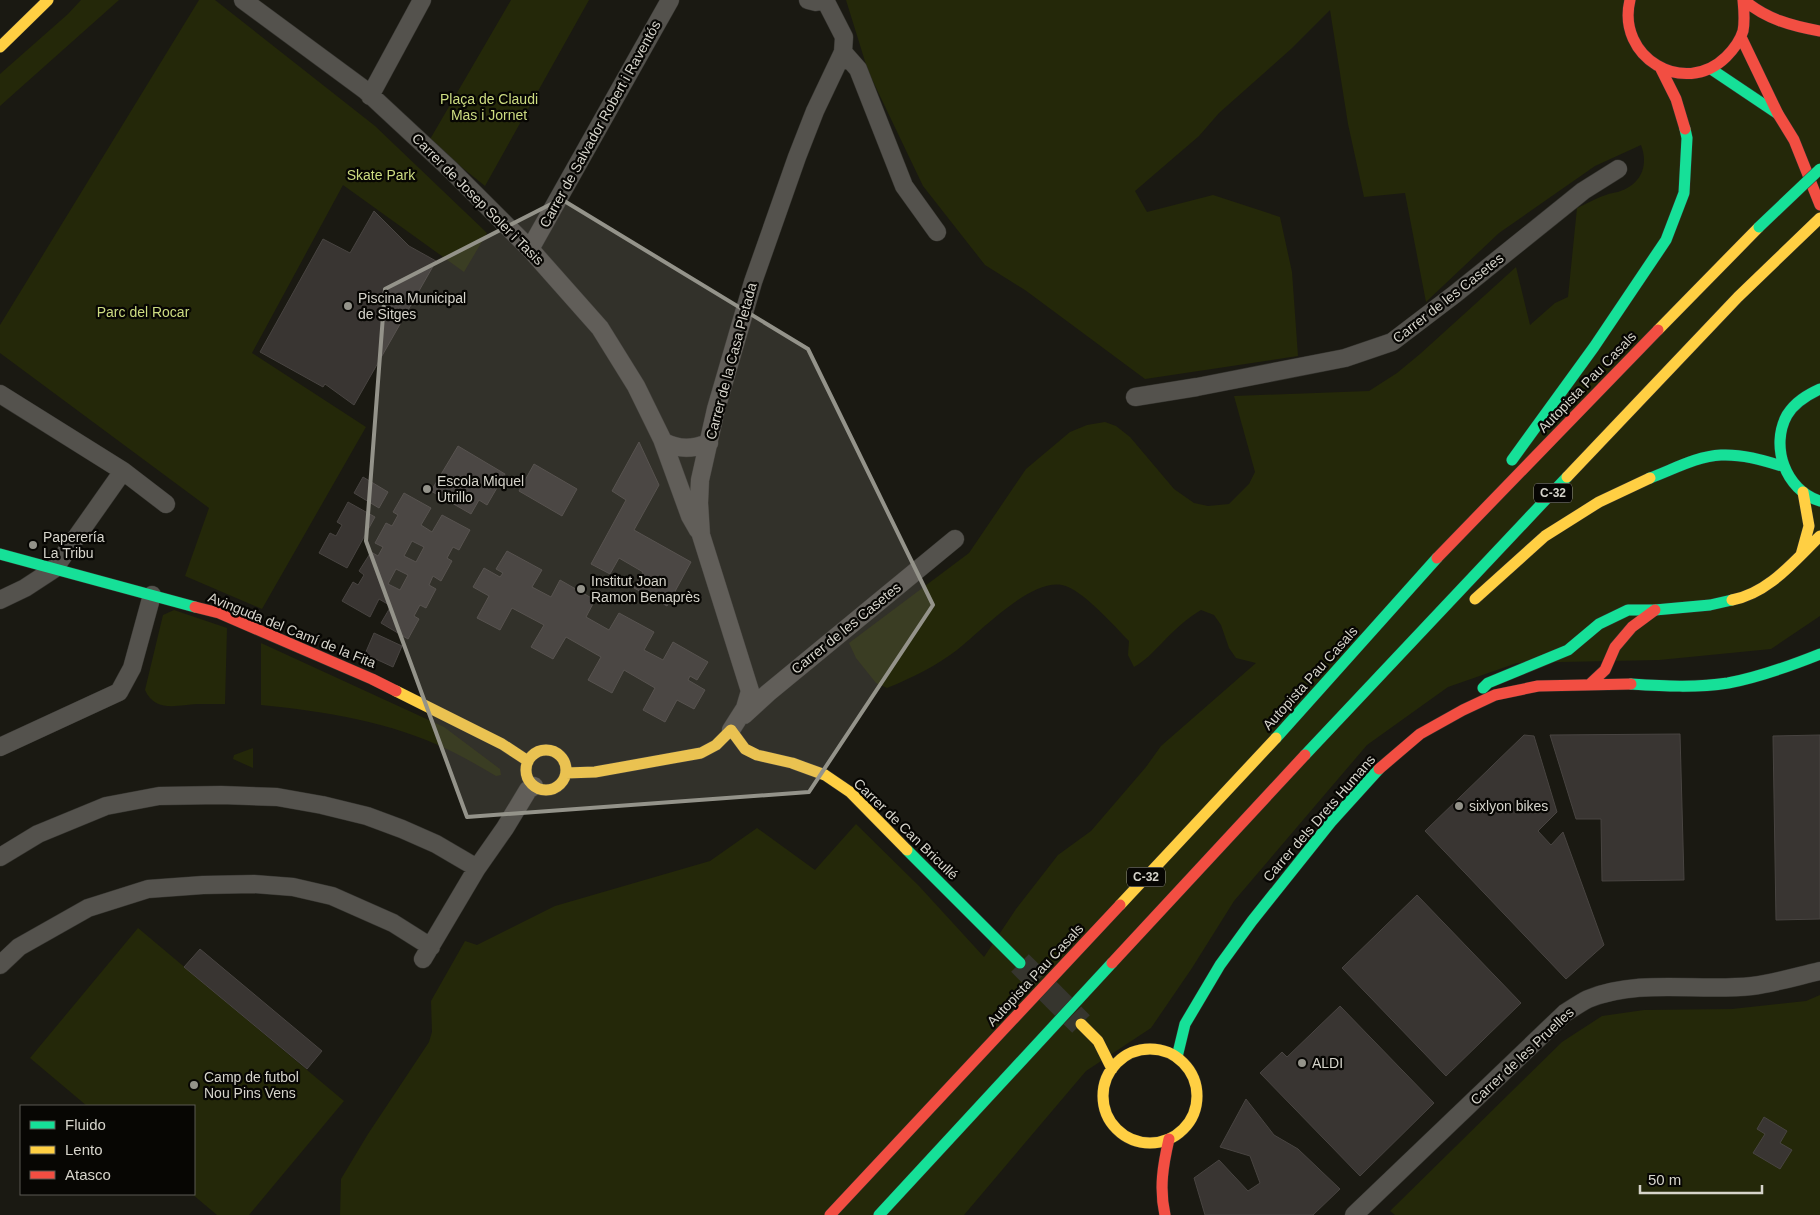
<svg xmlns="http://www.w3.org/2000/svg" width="1820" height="1215" font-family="Arial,sans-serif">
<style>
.green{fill:#242809}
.building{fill:#393532;stroke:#484441;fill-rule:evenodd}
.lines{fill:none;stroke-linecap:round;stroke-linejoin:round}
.secondary-tunnel{stroke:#36352e;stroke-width:25;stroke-dasharray:25 12;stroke-linecap:butt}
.street-casing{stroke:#33322d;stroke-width:19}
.fast-casing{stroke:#33322d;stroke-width:12}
.slow-casing{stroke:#33322d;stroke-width:12}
.jam-casing{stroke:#33322d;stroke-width:12}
.street{stroke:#54524d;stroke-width:18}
.fast{stroke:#16e098;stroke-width:11}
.slow{stroke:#ffcf43;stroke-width:11}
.jam{stroke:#f24e42;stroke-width:11}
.fast-bridge-casing{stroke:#33322d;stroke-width:12;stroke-linecap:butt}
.fast-bridge{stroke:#16e098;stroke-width:11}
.marked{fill:#94938a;fill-opacity:0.2;stroke:#94938a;stroke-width:4;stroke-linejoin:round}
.poi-dot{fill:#94938a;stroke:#070603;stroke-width:2}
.labels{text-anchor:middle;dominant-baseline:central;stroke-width:4.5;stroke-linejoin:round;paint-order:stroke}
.shield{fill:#070603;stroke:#98968f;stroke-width:1}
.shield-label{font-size:12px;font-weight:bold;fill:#d6d4cb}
.park-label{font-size:14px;fill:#cddc81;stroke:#070603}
.street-label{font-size:14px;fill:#d6d4cb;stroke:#070603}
.poi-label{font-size:14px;fill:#d6d4cb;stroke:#070603;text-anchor:start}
</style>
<rect width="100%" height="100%" fill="#1a1912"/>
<path class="green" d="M81,0H119L0,106V74L68,14Z
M199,0H215L375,126L487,233L464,272L343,185L252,353L366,427L262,609L185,576L209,508L0,353V325Z
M511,0H589L485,186L429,141Z
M846,0H1820V616L1771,649L1659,660L1517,663L1448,687L1367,745L1234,901L1192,968L1151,1028L1086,1071L964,1215H340L341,1179L368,1134L429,1042L432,1032L431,1001L465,941L477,945L555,906L710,861L757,828L815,870L856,824L919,886L984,957L1016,909L1058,855L1091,831L1146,767L1161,746L1256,663L1236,658L1229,648L1221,625L1214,615L1201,610C1186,619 1173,631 1161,644C1151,654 1146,660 1134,667L1128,655L1129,641C1114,626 1081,588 1062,585C1030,579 981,631 957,650C936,666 912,678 887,688L876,683L856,658L849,643L969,553L1026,469L1070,432L1087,425L1105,422L1116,426L1130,437L1174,489L1194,503L1208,506L1229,504L1249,484L1255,472L1234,396L1369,391L1397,373L1420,354L1516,267L1530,325L1555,303L1568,297L1577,208C1586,204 1596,198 1606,195C1610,193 1614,193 1618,192C1641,185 1649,166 1641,145L1595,166L1499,233L1426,302L1405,193L1364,197L1348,124L1330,10L1291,49L1219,113L1199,136L1135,191L1147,212L1213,195L1280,217L1292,272L1298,356L1145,379L1025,290L985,265L923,186L868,71Z
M174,610L227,628L225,704C216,704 207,704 197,704C178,705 155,713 145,690L163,615Z
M261,643L444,727L500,769L501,775L496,776C481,767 465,758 449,750C391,722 324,711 261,705Z
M253,748V768L233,759L234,755Z
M138,928L344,1101L249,1215H217L192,1194H194V1106H87L30,1058Z
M1820,995V1215H1395L1390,1211L1562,1042L1602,1016L1644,1010L1732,1009L1806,1001Z"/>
<path class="building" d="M374,211L409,246L436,261L354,405L325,384L323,387L260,352L323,239L350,253Z
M639,442L659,485L634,530L691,562L667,606L634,588L643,572L619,558L610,574L591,564L626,500L612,491Z
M458,446L505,474L487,505L479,500L471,514L431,491Z
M534,464L577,489L562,516L519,491Z
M363,477L388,492L379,508L354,493Z
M404,493L431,508L421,525L432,532L442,515L470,530L459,550L453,547L447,558L452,561L441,581L433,576L429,585L436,589L426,608L420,605L414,616L419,619L408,639L381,623L391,606L379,599L370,617L342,601L353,582L358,585L364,575L359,571L371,552L378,556L383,547L375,543L386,523L392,526L398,515L393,512ZM412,541L424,547L416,562L404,556ZM396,569L408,575L400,590L388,584Z
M348,502L375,517L347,568L319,553L330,533L336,536L342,525L337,522Z
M507,551L542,570L532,587L551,597L560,580L595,600L586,617L609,630L619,613L654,632L644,650L663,660L673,642L708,662L697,680L690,676L688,680L705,690L694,709L677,700L665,722L643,710L655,688L624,670L612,693L588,680L601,657L566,637L553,659L531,647L544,625L512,608L500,630L477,618L489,596L473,587L484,568L500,577L503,573L496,569Z
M374,633L402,646L393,667L365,654Z
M1680,734L1684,880L1602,881L1601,819H1576L1550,735Z
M1524,735L1534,736L1557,812L1538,831L1551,845L1563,832L1604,945L1566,979L1425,831Z
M1820,735V919L1776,920L1773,736Z
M1417,895L1521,1003L1446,1076L1342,968Z
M200,949L322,1051L307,1069L184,967Z
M1340,1006L1434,1103L1360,1176L1260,1073L1282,1052L1287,1057Z
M1246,1099L1274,1135L1298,1149L1340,1189L1313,1215H1205L1194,1178L1219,1160L1248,1191L1260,1183L1250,1156L1220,1147Z
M1764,1117L1787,1131L1780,1143L1792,1150L1780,1169L1753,1153L1765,1134L1757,1129Z"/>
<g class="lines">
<path class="secondary-tunnel" d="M1020,963L1081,1024"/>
<defs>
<path id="street" d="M243,0L365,90L451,170L530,249L600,328L636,386L662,439L690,516L698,530
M808,0L816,2L822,0
M843,52L858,69L904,186L937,232
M370,96L422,0
M530,249L670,0
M0,394L123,471L166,504
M1135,397L1197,387L1345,358L1392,342L1455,294L1583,191L1618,169
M664,442C680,450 692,449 709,443
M0,600L25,588L54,569L123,471
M744,715L768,693L955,539
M731,730L745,708L750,691L701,535L699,503L700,480L716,409L753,282L797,157L815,111L843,52L844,37L825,0
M0,747L119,692L132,668L152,595
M0,857L38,834L106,806L159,796L221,795L277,797L322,805L367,816L402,829L436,844L477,868
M423,959L477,868L505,828L528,790L534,786
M0,965L19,947L88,908L148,889L203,885L254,884L293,887L332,896L393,923L431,947
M1354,1215L1565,1013C1573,1008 1580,1003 1588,999C1640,978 1698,992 1752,986C1775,983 1798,976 1820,971"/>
<path id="fast" d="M1711,69L1778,114
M1820,389C1807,395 1795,402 1787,415C1770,446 1785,490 1820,501
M1512,460L1594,347L1666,240L1684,193L1687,138L1685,129
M1650,478C1672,470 1697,456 1721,455C1742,454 1762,460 1782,466
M0,554L195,607
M1631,684C1663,686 1696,688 1728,683C1760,677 1790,666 1820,654
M1483,688L1488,683L1568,650L1599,624L1628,610H1655L1710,605L1732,600
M1276,738L1437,558
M1305,755L1567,477
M907,850L1020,963
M1177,1057L1185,1024L1220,965L1252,921L1331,822L1379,769
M879,1215L1112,963"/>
<path id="slow" d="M0,47L48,0
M1658,330L1759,227
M1567,477L1738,297L1820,218
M1801,555L1809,526L1803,492
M1475,599L1545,536L1599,502L1650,478
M1732,600C1769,593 1794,561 1820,536
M396,691L502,744L528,761
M526 770a20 20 0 1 1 40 0a20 20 0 1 1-40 0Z
M566,773L595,772L701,753L716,745L731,730L745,749L757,755L792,763L825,775L850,792L907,850
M1120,905L1276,738
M1081,1024L1098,1041L1112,1069
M1103 1096a47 47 0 1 1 94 0a47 47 0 1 1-94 0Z"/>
<path id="jam" d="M1630,0C1616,57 1684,98 1726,57C1733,50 1740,41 1743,31C1745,21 1744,10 1743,0
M1744,0C1766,19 1792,26 1820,31
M1741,37L1778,114L1794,140L1820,205
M1661,69L1676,99L1685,129
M1437,558L1658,330
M195,607L219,613L372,679L396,691
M1589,685L1605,670L1615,647L1632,627L1655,610
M1379,769L1420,734L1463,710L1495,695L1538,686L1631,684
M1112,963L1305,755
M830,1215L1120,905
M1165,1215C1159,1188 1163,1165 1169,1139"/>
</defs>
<use href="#street" class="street-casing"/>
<use href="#fast" class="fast-casing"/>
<use href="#slow" class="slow-casing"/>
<use href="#jam" class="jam-casing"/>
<use href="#street" class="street"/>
<use href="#fast" class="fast"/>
<use href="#slow" class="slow"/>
<use href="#jam" class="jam"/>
<defs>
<path id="fast-bridge" d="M1759,227L1820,169"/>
</defs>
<use href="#fast-bridge" class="fast-bridge-casing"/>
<use href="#fast-bridge" class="fast-bridge"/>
</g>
<path class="marked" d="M561,199L808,349L933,605L809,792L467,817L366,541L385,289Z"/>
<g class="poi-dot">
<circle cx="348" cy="306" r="5"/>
<circle cx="427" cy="489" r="5"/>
<circle cx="33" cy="545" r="5"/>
<circle cx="581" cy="589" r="5"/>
<circle cx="1459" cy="806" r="5"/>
<circle cx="1302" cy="1063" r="5"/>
<circle cx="194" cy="1085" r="5"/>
</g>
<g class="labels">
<g class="shield">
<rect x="1534" y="483.5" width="38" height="19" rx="4"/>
<rect x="1127" y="867.5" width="38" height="19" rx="4"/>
</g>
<g class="shield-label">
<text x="1553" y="493">C-32</text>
<text x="1146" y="877">C-32</text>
</g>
<g class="park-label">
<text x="489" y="99">Plaça de Claudi<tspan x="489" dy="16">Mas i Jornet</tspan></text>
<text x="381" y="175">Skate Park</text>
<text x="143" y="312">Parc del Rocar</text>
</g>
<g class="street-label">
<text transform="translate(600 124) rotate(-61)">Carrer de Salvador Robert i Raventós</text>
<text transform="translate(478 199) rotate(45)">Carrer de Josep Soler i Tasis</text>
<text transform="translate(1448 298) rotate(-38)">Carrer de les Casetes</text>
<text transform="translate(731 361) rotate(-75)">Carrer de la Casa Pletada</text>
<text transform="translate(1587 382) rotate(-46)">Autopista Pau Casals</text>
<text transform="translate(846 628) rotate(-39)">Carrer de les Casetes</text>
<text transform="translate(292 630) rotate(22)">Avinguda del Camí de la Fita</text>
<text transform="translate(1310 678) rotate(-48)">Autopista Pau Casals</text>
<text transform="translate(1319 818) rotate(-49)">Carrer dels Drets Humans</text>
<text transform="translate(906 829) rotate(44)">Carrer de Can Bricullé</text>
<text transform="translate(1035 975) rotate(-47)">Autopista Pau Casals</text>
<text transform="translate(1522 1056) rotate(-43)">Carrer de les Pruelles</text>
</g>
<g class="poi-label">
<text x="358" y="298">Piscina Municipal<tspan x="358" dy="16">de Sitges</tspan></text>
<text x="437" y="481">Escola Miquel<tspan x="437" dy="16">Utrillo</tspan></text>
<text x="43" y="537">Paperería<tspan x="43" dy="16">La Tribu</tspan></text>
<text x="591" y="581">Institut Joan<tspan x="591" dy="16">Ramon Benaprès</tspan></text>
<text x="1469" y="806">sixlyon bikes</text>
<text x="1312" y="1063">ALDI</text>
<text x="204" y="1077">Camp de futbol<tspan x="204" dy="16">Nou Pins Vens</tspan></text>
</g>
</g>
<rect x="20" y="1105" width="175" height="90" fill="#070603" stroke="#5a5853"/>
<rect x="30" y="1121" width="25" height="8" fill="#16e098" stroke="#5a5853"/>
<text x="65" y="1130" font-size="15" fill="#d6d4cb">Fluido</text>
<rect x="30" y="1146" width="25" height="8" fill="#ffcf43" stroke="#5a5853"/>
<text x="65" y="1155" font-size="15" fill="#d6d4cb">Lento</text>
<rect x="30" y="1171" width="25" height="8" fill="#f24e42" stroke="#5a5853"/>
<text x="65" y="1180" font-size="15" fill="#d6d4cb">Atasco</text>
<path d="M1640 1185v8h122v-8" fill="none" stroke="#d6d4cb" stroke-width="2.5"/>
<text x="1648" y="1185" font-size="15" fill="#d6d4cb" stroke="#070603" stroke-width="4" paint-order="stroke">50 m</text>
</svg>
